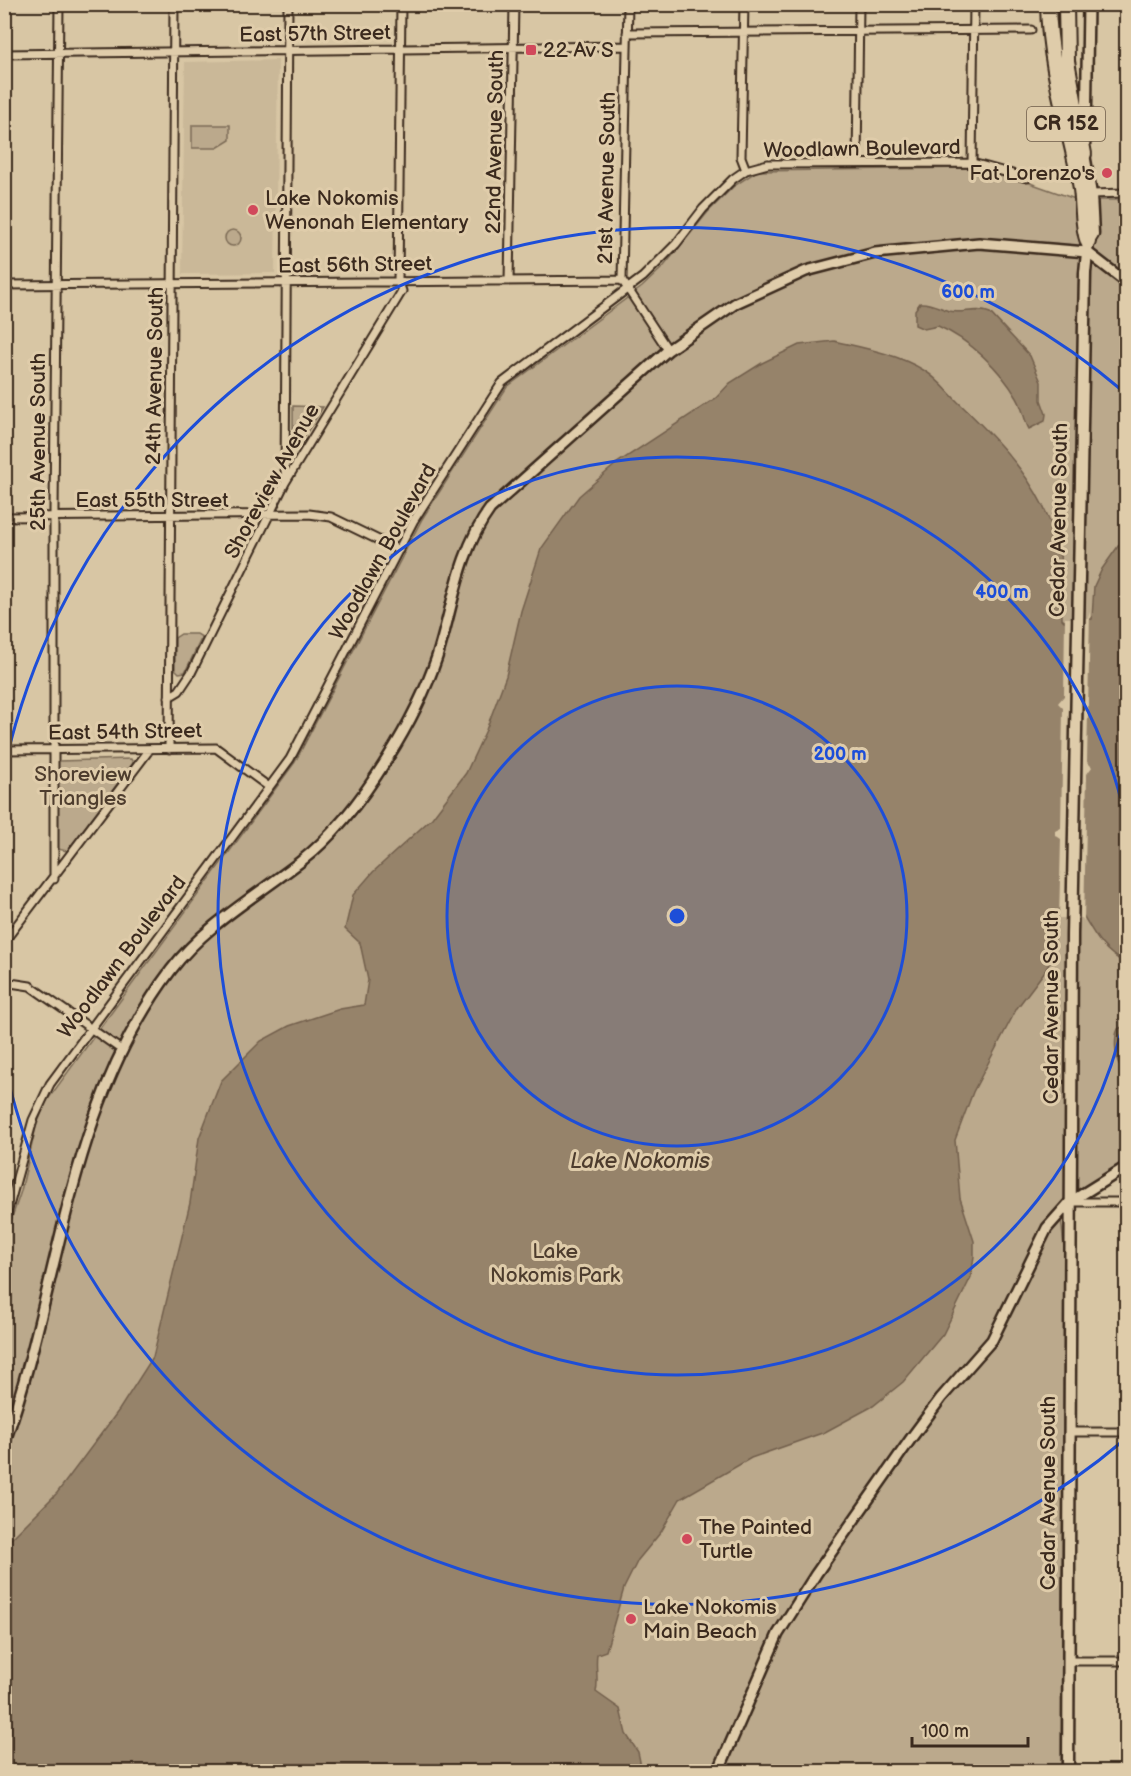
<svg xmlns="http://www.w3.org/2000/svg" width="1131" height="1776" font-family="'Balsamiq Sans',sans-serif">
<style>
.built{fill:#cab898}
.green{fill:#bba98c;stroke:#7b6a55;stroke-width:1.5}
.water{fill:#96836b;stroke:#725f4c;stroke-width:1.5}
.pier{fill:#d8c6a4}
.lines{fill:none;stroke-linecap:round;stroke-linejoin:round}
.minor-casing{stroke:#3b2a1e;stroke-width:11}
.tertiary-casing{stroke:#3b2a1e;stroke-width:14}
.secondary-casing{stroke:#3b2a1e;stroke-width:15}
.motorway-casing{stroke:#3b2a1e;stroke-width:18}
.minor{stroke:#dfccaa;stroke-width:7}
.tertiary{stroke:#dfccaa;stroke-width:9}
.secondary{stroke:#dfccaa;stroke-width:10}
.motorway{stroke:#dfccaa;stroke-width:14}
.ring{fill:none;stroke:#1d4ed8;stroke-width:3}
.poi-dot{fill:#d1495b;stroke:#dfccaa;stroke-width:2}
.labels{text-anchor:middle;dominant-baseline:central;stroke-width:6;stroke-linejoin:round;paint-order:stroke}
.shield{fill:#dfccaa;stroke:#6c5b48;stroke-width:1.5}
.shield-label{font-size:20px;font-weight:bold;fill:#3b2a1e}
.street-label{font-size:21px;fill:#3b2a1e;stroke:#dfccaa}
.poi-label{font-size:21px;fill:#3b2a1e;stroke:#dfccaa;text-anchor:start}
.park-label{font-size:21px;fill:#4e3d2e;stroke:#dfccaa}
.water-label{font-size:22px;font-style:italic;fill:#4d3c2d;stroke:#dfccaa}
.centre{fill:#1d4ed8;stroke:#dfccaa;stroke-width:3}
.ring-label{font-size:18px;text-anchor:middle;font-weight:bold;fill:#1d4ed8;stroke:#dfccaa;stroke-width:6;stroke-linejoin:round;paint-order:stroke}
</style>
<rect width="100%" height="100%" fill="#d8c6a4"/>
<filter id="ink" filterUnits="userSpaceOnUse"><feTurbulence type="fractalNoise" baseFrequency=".0167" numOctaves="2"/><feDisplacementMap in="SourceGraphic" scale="12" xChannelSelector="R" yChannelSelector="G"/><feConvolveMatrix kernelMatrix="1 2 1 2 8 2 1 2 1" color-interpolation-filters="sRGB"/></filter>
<g filter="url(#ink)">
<path class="built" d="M278,60L275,273L182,274L185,62Z"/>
<path class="green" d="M192,125H230V140L217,148H192Z
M968,168L1027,182L1078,200H1126V1161L1060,1207L1064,1248L1061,1771L5,1772V1238L21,1191L36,1127L46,1102L295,762L422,519L507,387L642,287L664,266L708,212L734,186L757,171Z
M225 238a8 8 0 1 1 16 0a8 8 0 1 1-16 0Z
M293,406L323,407L302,440L298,441L293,436Z
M181,634H197L202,637L185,672L179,673L175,669V638Z
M131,759L133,763L67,851L58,849V761Z"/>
<path class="water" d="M920,303C931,302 939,308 949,311C963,314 976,307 990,313L1030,356L1041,382V400L1046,414L1045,421L1029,429C1024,420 1023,408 1017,398C1000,369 970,340 938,326L924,329L915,325V310Z
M834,341C864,348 898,354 925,371C937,378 948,392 958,402C1003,445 1045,489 1059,550C1064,572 1062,596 1062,619L1064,621L1092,619L1094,586L1102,569L1126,535V964C1102,949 1097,939 1083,915H1057L1054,955L1045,971L1017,1008L973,1092L955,1140L960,1198L974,1241V1256L971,1277L943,1334L903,1382L873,1406L825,1432L751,1458L680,1499L661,1532L638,1560L624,1588L606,1651L597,1654C595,1668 599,1679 596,1692L620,1709L626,1734L638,1752L642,1771L5,1772V1545L57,1493L119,1410L153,1357L190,1203L199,1138L221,1081L261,1041L289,1026L340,1009L364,1005L368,980L360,943L345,929L353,895L373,872L432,818L466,773L486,730L506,676L521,611L541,549L579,496L617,463L716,398L730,383L762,363L799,345Z
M1126,1025V1065L1119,1064C1115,1055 1114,1037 1118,1029Z"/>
<path class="pier" d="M1090,612L1087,762L1092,767L1087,774L1084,921L1082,918H1059L1061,839L1055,835V831L1061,828L1063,708L1058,703L1064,696L1065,618H1088Z"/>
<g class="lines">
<defs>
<path id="minor" d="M628,4L622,280L668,350
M744,4L741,157L746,170
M627,33L1031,30
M4,54L627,46
M857,163L859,4
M972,163L974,4
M1091,194L1126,193
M509,281L514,4
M4,285L622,280
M285,481L288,4
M4,517L309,514L331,517L399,550
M169,697L179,691L191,673L285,483L402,291L398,281L401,4
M169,749L174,4
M4,750L216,748L269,787
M54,879V510L59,4
M4,942L150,749
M4,982L30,986L123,1051
M1070,1202H1126
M4,1224L33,1120L50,1084L290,759L414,520L502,383L643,277L676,244L703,209L733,179L746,170L768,164L972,163L1027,178
M1069,1432H1126
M1068,1661H1126"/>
<path id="tertiary" d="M1086,140L1088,4
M4,1444C61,1285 66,1109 171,970C205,925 256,896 300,862C335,835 364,796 387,759C408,726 425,693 437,657C453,607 458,553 490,509L668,350L736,303L806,271L875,253L979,243L1087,252L1126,282
M718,1772L778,1634L816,1574L912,1437L941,1398L992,1340L1047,1228L1070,1202L1126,1167"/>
<path id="secondary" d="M1068,1772L1072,935L1085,273L1088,242L1093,234L1091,194L1084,154"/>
<path id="motorway" d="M1048,4C1049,66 1068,123 1080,183C1084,202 1081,224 1088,242
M1066,4L1067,61L1084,154"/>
</defs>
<use href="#minor" class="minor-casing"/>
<use href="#tertiary" class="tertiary-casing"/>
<use href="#secondary" class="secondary-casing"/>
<use href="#motorway" class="motorway-casing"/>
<use href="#minor" class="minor"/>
<use href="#tertiary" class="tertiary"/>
<use href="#secondary" class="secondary"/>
<use href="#motorway" class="motorway"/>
</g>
</g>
<circle cx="677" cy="916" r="230" fill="#1d4ed8" fill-opacity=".12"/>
<g class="ring">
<circle cx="677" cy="916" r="230"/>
<path d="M1126 1011A459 459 0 1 1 1126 821"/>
<path d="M1124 1440A689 689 0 0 1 6 1071M6 761A689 689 0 0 1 1124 392"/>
</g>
<g class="poi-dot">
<rect x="525" y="44" width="12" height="12" rx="3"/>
<circle cx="1107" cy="173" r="6"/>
<circle cx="253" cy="210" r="6"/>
<circle cx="687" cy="1539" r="6"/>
<circle cx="631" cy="1619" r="6"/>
</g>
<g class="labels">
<rect class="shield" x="1027" y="107" width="78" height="34" rx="4.5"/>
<g class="shield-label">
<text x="1066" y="124">CR 152</text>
</g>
<g class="street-label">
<text transform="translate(315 34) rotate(-1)">East 57th Street</text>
<text transform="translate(495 142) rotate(-89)">22nd Avenue South</text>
<text transform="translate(862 149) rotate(-1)">Woodlawn Boulevard</text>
<text transform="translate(607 178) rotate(-89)">21st Avenue South</text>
<text transform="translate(355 265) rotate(-1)">East 56th Street</text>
<text transform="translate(155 376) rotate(-89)">24th Avenue South</text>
<text transform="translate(38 442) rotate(-90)">25th Avenue South</text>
<text transform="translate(272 481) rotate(-61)">Shoreview Avenue</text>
<text x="152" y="500">East 55th Street</text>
<text transform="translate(1059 520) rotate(-89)">Cedar Avenue South</text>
<text transform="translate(383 552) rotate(-61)">Woodlawn Boulevard</text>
<text transform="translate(125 732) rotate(-1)">East 54th Street</text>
<text transform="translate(122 957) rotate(-53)">Woodlawn Boulevard</text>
<text transform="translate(1051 1007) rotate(-90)">Cedar Avenue South</text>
<text transform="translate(1048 1493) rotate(-90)">Cedar Avenue South</text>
</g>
<g class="poi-label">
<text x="543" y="50">22 Av S</text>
<text x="1095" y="173" text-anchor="end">Fat Lorenzo's</text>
<text x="265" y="198">Lake Nokomis<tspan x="265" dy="24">Wenonah Elementary</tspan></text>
<text x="699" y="1527">The Painted<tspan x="699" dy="24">Turtle</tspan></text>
<text x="643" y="1607">Lake Nokomis<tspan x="643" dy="24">Main Beach</tspan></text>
</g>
<g class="park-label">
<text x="83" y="774">Shoreview<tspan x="83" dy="24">Triangles</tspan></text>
<text x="555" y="1251">Lake<tspan x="555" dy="24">Nokomis Park</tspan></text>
</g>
<g class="water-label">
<text x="640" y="1161">Lake Nokomis</text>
</g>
</g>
<circle cx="677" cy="916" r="9" class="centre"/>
<g class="ring-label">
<text x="968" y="298">600 m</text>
<text x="1002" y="598">400 m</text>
<text x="840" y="760">200 m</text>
</g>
<rect width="1131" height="1776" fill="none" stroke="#dfccaa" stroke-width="24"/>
<rect x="12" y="12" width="1107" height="1752" fill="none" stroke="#3b2a1e" stroke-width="2" filter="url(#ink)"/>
<path d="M912 1737v9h116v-9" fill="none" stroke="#3b2a1e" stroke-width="3"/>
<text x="921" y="1737" font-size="18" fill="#3b2a1e" stroke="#dfccaa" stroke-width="4.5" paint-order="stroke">100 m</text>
</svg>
